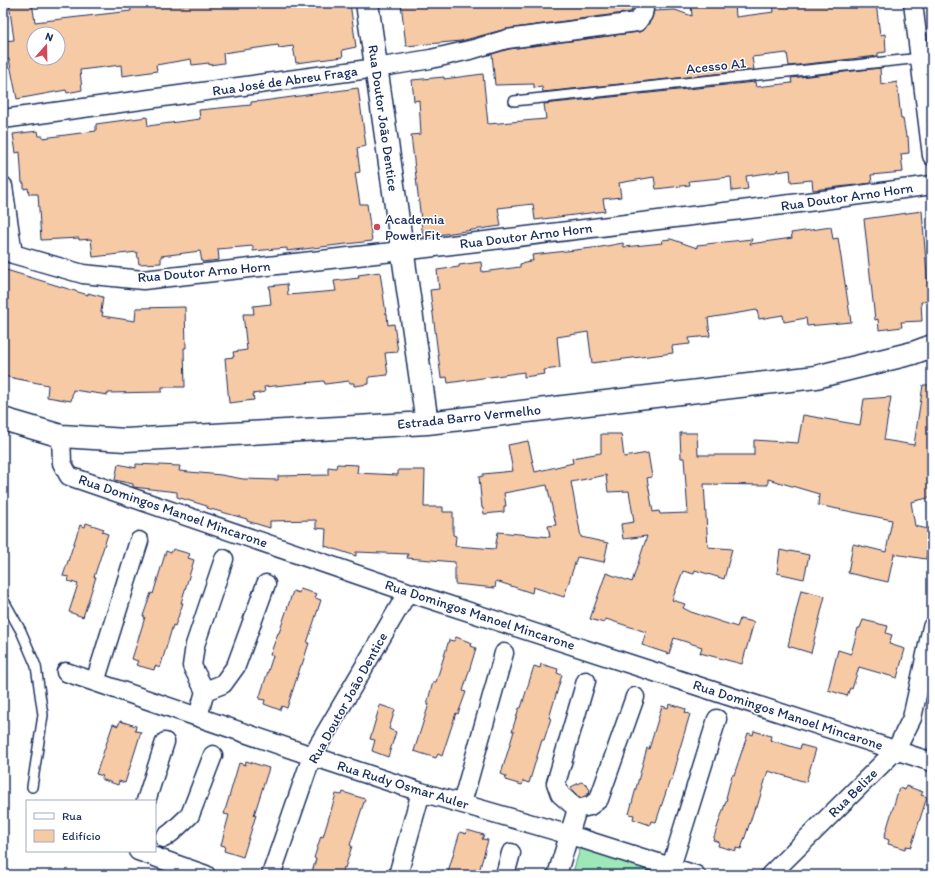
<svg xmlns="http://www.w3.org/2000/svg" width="935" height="878" font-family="Itim,sans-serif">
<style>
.green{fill:#9ee7b6;stroke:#5c8b8a}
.building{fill:#f7caa6;stroke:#1b2f5e;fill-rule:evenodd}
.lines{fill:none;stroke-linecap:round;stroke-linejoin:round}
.lane-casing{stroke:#1b2f5e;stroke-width:12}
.street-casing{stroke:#1b2f5e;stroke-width:21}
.secondary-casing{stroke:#1b2f5e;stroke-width:25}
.lane{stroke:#fff;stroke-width:9}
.street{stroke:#fff;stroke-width:18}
.secondary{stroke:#fff;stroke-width:22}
.poi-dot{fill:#d1495b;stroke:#fff;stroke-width:1.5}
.labels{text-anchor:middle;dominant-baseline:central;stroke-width:3;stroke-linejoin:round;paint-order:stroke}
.street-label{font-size:14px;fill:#1b2f5e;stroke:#fff}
.poi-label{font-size:14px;fill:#1b2f5e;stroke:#fff;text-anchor:start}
</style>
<rect width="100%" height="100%" fill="#fff"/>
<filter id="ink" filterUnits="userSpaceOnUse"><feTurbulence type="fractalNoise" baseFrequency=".025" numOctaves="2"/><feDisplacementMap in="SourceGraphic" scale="8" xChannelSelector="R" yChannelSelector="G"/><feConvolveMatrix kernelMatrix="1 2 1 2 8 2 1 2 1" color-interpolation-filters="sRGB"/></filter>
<g filter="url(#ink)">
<path class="green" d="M581,846L670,875H572Z"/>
<path class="building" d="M9,3H32L35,22L131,11L130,3H350L356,47L342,50L343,57L296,63L293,46L279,48L278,45L223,53L224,63L209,65V63L192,65L191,59L156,65L157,71L122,76L121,65L80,70L82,90L67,93L66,90L17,99L9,59H6L3,41L14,40ZM34,34H58V58H34Z
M401,3H634L631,12L506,29L461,41L406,46Z
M691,3H735L736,17L774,12L773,3H876L880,35L885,34L886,52L878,53V56L789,66L787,53L752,57L754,70L543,92L542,87L534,88V84L495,85L492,54L509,49L639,32L645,29L651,20L654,11L675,10L692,16Z
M880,68L881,85L897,82L901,119H903L906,136H908L909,153L901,154L903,172L871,175L872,183L813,190L812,180L791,182L790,170L778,172V169L776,172L746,176L748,189L732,191L731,177L689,181L690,185L656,189L654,177L619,183L621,197L603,199L605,211L535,220L533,204L498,208L501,226L423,237L411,135L421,134L419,100L414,101L412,80L444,77V79L483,74L488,124L546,119L544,104L755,82L756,87L792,83L791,78Z
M358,88L366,146L357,148L360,172L355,173L360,204H367L372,241L287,251V248L253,251V246L218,249L219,260L202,262L200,251L161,256V263L139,264L137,252L93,257L91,239L79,240V238L41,240L38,194H29L28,188L24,189V183H22L20,152L16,153L13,134L38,131L39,136H43V138L96,131V124L147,117L148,126L200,119L199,110L251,105V102L263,101Z
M922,211L929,301L921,302L922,321L901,322L902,327L879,330L878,319L875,320L864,219Z
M831,227L833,239L838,238L851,322L807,326L806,318L784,322L783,315L759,319L757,310L708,318L710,336L689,338L690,344L672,346L673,353L592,363L588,332L557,337L560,368L544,370L545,374L524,377V372L448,383L447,377L441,378L430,290L439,289L437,270L459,267V265L481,262L482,272L520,267V264L530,262L529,261H533L532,255L601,247L623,243L624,247L663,243L662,240L671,239L697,248V245L752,239L750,244L792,238L791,233Z
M3,269L88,295V293L103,297L101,312H103L102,316L135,321L136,308L185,307L186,348H184L185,387H162V392L108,393V395L73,390L71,401L47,397L48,385L3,376Z
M380,272L386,314H387L388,325L394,324L398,352L385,353L388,375L369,377V384L354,386V383H350L349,381L325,384L324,381L264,387L265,392L253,394L254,400L229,403L225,358L234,357L233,352L247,350L243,314H254L253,306L271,304L269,286L287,284L288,295L336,291L334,281L359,278L358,275Z
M923,385H932V497L911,502L915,526L932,530V544H928L926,559L894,554L888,582L848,573L853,544L886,552L892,520L818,505L819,494L768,479V485L704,484L708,547L732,549L724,579L695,570L694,574L683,571L672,600L685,604L683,608L691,612L737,627L740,619L754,622L742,664L700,653L702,647L674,638L669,654L642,645L646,632L606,619L604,623L590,619L606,573L632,582L647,536L623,539L621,524L634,522L629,491L608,492L606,475L571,482L581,537L608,543L604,562L577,557L564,597L533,587L532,593L496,581L495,588L455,584V562L407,558L408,554L356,552V556L325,546L326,529L316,528V520L270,521V528L247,521V519L207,508V506L177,497V492L133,487V484L115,480L118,464L136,468V464L180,466L179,471L221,475L243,479L278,480V476L328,475V467L336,468L337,464L358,465L357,473L398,475V470H425L424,507H443V512H453V535L456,536L455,546L495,549L498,532L550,537L548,526L556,525L547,485L504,493L506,506H504V512L484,514L483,508H482L479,477L483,476V474L513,471L508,445L528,441L535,472L573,463L572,458L601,453V434H621L624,457L648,453L652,477L647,478L653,512L659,511L660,514L688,513L684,458H681L680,433H697L698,455H754V440L798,443L803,415L860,425L864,399L891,397L884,440L914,445Z
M86,523L104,529L102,532L108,534L94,577H96L83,617L69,612L78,584L68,581L69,577L63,576L80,525L85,527Z
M173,549L190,554L188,558L194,560L181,603H183L175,626L173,625L160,668L155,666L154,670L136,665L138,661L132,659L145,617L143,616L151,593L153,594L166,551L171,553Z
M780,550L789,552L790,551L809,555L804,579L777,573Z
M300,589L317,594L315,598L321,600L307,643H309L302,665H301L287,708L282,706L280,710L264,704L265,700L259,699L273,656L270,655L278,633H279L293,591L299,593Z
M801,590L825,596L811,653L788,646Z
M863,620L888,626L886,633L892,635L889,644L905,649L897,678L859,667L852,689L850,688L847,696L828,690L838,650L851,654L858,628H860Z
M456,637L472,643L471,646L476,648L463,691L466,692L458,714L456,713L442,756L438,754L436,758L414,751L429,704H427L433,682H436L449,640L454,641Z
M541,664L558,669L557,673L562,675L549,718H551L544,740H542L529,783L523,781L522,785L505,780L506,776L501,774L514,731H512L519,708H521L534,666L540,668Z
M669,704L686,709L685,713L690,714L677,758H678L672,780H670L656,822L651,821L650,825L633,819L634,815L629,814L647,748L649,749L662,706L668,708Z
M380,705L395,710L389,729L396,732L388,757L372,751L375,740L370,739Z
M120,721L136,726L135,731L141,732L125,783L119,781L118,785L101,779L103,776L96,774L113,724L118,726Z
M754,731L771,736L770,740L800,749L801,745L816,749L806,782L768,771L757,807H755L741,849L736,848V851L718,846L719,842L713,840L727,798H726L732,775H734L748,733L753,735Z
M246,761L269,768L254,815H256L243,857L224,851L225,846L221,845L229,815L224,814L239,763L245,765Z
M581,782L586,784L590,790L589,793L585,796L580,798L573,791L571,787Z
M906,786L923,792L921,795L927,797L911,847L906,846L905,849L888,844L889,840L884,838L899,788L905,790Z
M343,792L365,799L350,845L352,846L345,868L344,867L341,875H311L316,859L314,858L321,836L323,837L336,794L342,795Z
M467,830L484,835L482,839L488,840L478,875H447L460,832L466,834Z"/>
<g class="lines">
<defs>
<path id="lane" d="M514,101L921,58
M3,599L21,631L36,666L43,715L32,787"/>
<path id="street" d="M913,3L932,156
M3,119L376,68L431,59L474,49L507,39L637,22L643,14L645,3
M3,186L13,254
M3,249L13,254L83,274L143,280L402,251L816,201L932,185
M61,436L62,463L69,476L408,592L932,762
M66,672L312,756L421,792L570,835L696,875
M95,682L139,541
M205,691L223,684L236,666L266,584
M198,717L205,691L192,666L195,645L224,559
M146,801L165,742
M462,803L504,653
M577,809L560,794L556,783L586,681
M164,838L172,832L190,815L213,755
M138,851L206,875
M671,867L717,719
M271,875L312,756L408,592
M398,875L421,792
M505,875L511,853
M557,875L577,809L590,806L599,799L635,697
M770,875L896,750L912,718L932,627"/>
<path id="secondary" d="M367,3L427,423
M3,419L61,436L126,440L427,423L816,377L913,353L932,346"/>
</defs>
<use href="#lane" class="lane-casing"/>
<use href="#street" class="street-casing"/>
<use href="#secondary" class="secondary-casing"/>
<use href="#lane" class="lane"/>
<use href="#street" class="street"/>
<use href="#secondary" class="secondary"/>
</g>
</g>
<circle class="poi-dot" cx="377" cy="227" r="4"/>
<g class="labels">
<g class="street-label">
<text transform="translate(716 66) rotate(-6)">Acesso A1</text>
<text transform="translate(285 81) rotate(-8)">Rua José de Abreu Fraga</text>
<text transform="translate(383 118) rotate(82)">Rua Doutor João Dentice</text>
<text transform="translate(847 197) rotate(-8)">Rua Doutor Arno Horn</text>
<text transform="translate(526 236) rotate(-7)">Rua Doutor Arno Horn</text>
<text transform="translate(204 272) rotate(-5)">Rua Doutor Arno Horn</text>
<text transform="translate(469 417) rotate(-6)">Estrada Barro Vermelho</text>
<text transform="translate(173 511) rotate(19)">Rua Domingos Manoel Mincarone</text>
<text transform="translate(480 615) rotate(18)">Rua Domingos Manoel Mincarone</text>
<text transform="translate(348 698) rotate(-61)">Rua Doutor João Dentice</text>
<text transform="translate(788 715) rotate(18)">Rua Domingos Manoel Mincarone</text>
<text transform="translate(403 785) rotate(17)">Rua Rudy Osmar Auler</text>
<text transform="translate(853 793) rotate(-45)">Rua Belize</text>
</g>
<g class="poi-label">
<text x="385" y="219">Academia<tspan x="385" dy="16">Power Fit</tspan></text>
</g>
</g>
<rect width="935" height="878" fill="none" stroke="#fff" stroke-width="16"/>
<rect x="8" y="8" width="919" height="862" fill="none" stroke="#1b2f5e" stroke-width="1.5" filter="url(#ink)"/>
<rect x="26" y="800" width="130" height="52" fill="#ffffff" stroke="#a4acbf"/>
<rect x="34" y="813" width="20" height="6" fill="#ffffff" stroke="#a4acbf"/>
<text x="62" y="820" font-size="12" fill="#1b2f5e">Rua</text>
<rect x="34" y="830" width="20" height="12" fill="#f7caa6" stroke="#a4acbf"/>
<text x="62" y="840" font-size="12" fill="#1b2f5e">Edifício</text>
<g transform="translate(46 46) rotate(20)"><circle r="19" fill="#ffffff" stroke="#a4acbf"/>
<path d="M0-3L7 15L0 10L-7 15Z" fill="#d1495b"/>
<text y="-6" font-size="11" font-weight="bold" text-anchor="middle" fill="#1b2f5e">N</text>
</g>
</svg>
